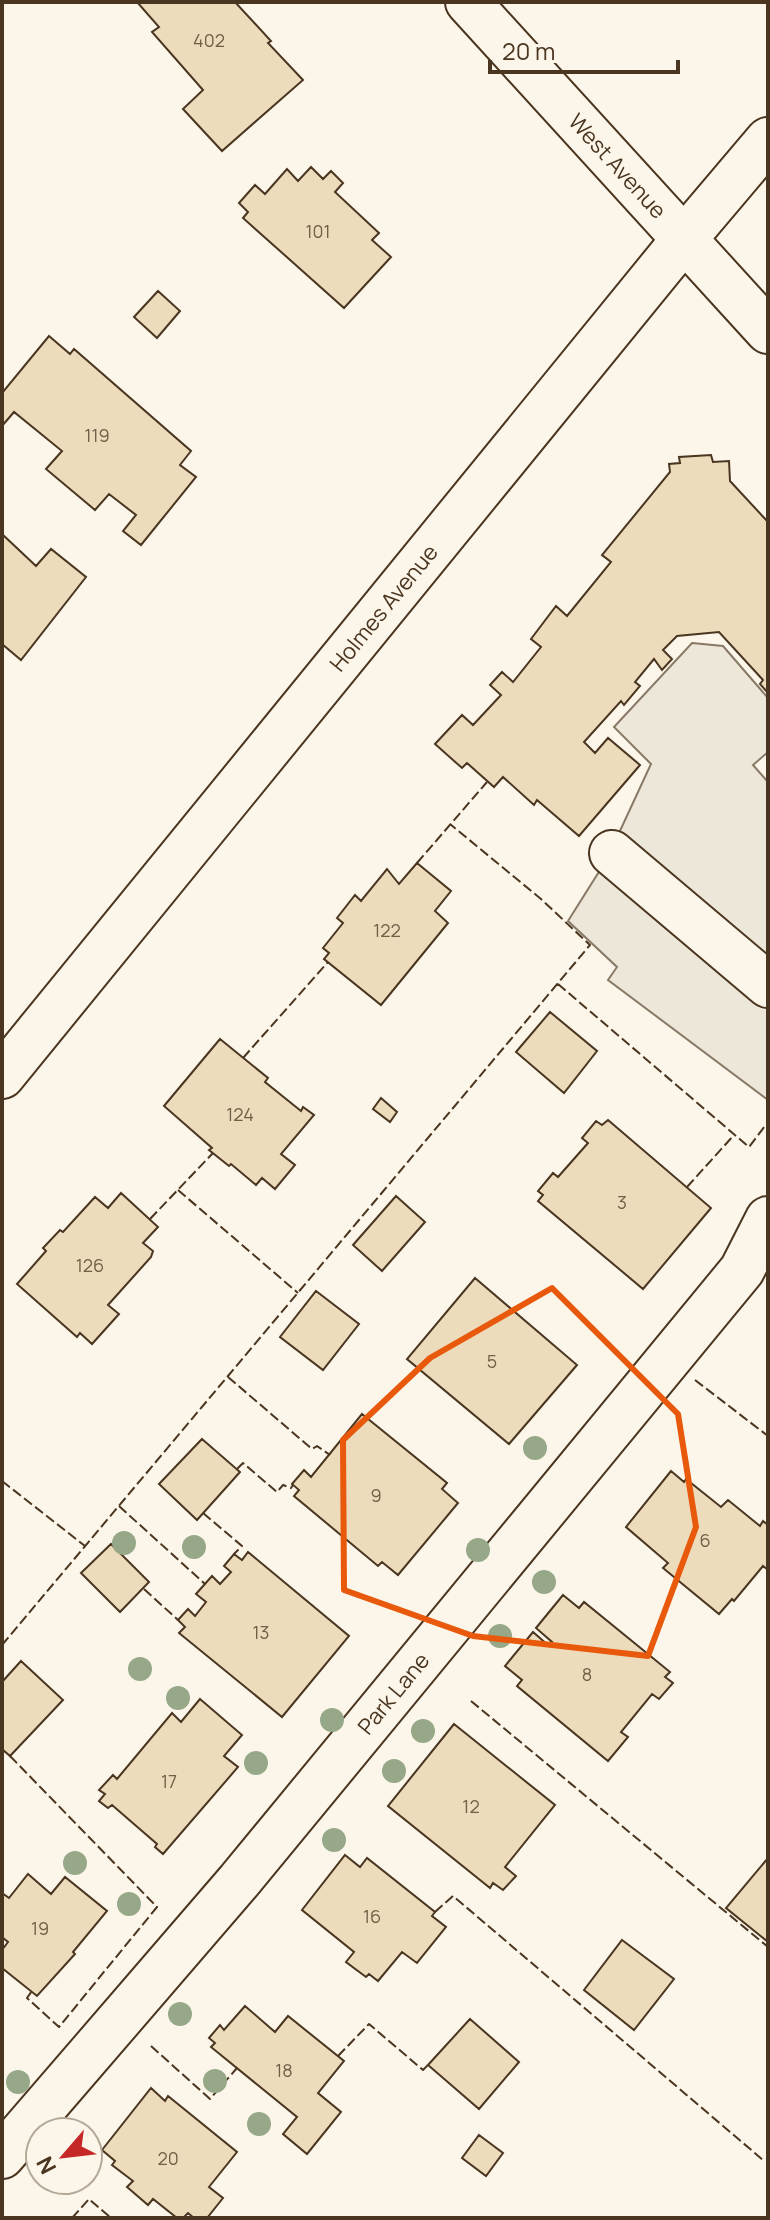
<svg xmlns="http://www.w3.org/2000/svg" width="770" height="2220" font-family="Manrope,sans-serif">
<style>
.parking{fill:#ede7d9;stroke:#887966;stroke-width:2}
.building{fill:#ecdcbc;stroke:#4a3520;stroke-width:2}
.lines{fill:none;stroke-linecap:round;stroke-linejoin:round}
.minor-casing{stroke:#4a3520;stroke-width:48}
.major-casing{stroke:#4a3520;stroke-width:48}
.minor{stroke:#fbf6e9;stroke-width:44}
.major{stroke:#fbf6e9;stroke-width:44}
.fence{stroke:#4a3520;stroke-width:2;stroke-dasharray:10 4;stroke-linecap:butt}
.tree{fill:#96a887}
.marked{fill:none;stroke:#e8590c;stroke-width:6;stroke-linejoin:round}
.labels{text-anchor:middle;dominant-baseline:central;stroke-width:6;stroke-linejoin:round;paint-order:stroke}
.number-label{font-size:18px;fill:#725f47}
.street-label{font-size:22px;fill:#4a3520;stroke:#fbf6e9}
</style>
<rect width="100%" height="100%" fill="#fbf6e9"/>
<path class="parking" d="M692,643L723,646L768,698V752L753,765L768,782V1100L608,980L617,967L568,921L607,859L651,764L614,727Z"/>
<path class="building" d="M137,2H235L271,41L268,43L303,80L222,151L183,109L203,90L152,32L159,27Z
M311,167L323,179L331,171L343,183L335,192L379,233L372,240L391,257L344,308L243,218L248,212L239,203L255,185L265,194L287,169L298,181Z
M158,291L180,311L157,338L134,317Z
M49,336L70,354L74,349L191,451L180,465L196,477L141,545L123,531L136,515L109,494L95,510L46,469L62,451L14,412L2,426V393Z
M711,455L713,462L729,461L730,481L768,522V693L760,684L763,680L719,632L677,636L663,650L672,659L662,670L654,659L635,682L640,686L624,705L621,701L584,742L595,753L608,738L640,765L579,836L537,800L534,805L503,777L494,787L467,763L462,768L435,744L462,715L473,725L501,695L490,685L502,672L513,682L541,647L531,639L556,606L567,616L611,562L602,555L670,472L669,464L680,463L679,457Z
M2,534L36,566L51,549L86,577L21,660L2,644Z
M417,863L451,891L435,911L448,923L381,1005L324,959L329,953L323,948L343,923L337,918L355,895L361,901L387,869L399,884Z
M550,1012L597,1051L564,1093L516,1052Z
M220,1039L268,1078L265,1082L301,1111L303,1107L314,1115L281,1154L295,1165L275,1189L262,1178L256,1185L231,1164L229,1166L209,1150L212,1148L164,1106Z
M381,1098L397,1112L390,1122L373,1109Z
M608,1120L711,1208L643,1289L538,1201L543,1195L538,1191L553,1173L558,1177L588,1143L582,1138L596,1121L602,1125Z
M121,1193L158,1227L143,1243L153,1251L151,1257L108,1305L119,1314L92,1344L80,1333L77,1337L17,1284L46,1251L43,1248L60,1230L63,1232L95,1197L108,1208Z
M396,1196L425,1222L382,1271L353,1245Z
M475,1278L577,1365L509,1444L407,1359Z
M316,1291L359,1324L323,1370L280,1337Z
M362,1414L447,1483L442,1489L458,1503L398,1575L382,1562L378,1566L294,1496L299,1490L292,1484L304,1470L311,1477Z
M202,1439L240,1472L197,1520L159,1484Z
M671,1471L684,1482L686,1479L721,1507L728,1500L760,1526L763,1521L768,1525V1570L763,1566L734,1601L732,1599L719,1614L663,1568L668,1563L626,1527Z
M111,1544L149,1582L120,1612L81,1573Z
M248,1552L349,1636L282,1717L179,1633L185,1627L178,1620L188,1609L195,1616L206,1602L196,1594L212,1576L220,1584L231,1572L224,1566L234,1554L242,1560Z
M563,1595L579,1608L584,1602L670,1672L665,1677L673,1683L659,1699L652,1694L621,1732L628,1737L608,1761L517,1686L522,1680L505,1666L533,1632L549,1646L552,1642L536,1628Z
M21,1661L63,1700L10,1756L2,1749V1682Z
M200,1699L242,1735L224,1756L238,1767L163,1854L155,1847L157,1844L112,1805L108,1808L99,1801L105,1794L99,1790L113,1775L117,1779L172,1713L181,1722Z
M454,1724L555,1805L505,1867L516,1876L503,1890L493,1883L490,1888L388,1806Z
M345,1855L360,1867L367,1858L435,1912L432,1916L446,1927L417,1963L402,1952L378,1981L369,1974L366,1977L346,1962L354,1952L302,1910Z
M768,1858V1942L726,1908Z
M28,1874L51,1894L65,1877L107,1911L73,1952L75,1954L37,1996L2,1968V1950L8,1942L2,1937V1893L9,1898Z
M622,1940L674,1979L634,2030L584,1990Z
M245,2006L275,2032L288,2016L344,2061L318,2093L341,2112L307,2154L283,2134L297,2117L211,2047L215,2043L209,2038L220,2025L224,2030Z
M470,2019L519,2062L479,2109L428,2065Z
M151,2088L165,2101L168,2096L237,2152L209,2187L223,2198L207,2218H194L188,2213L183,2218H177L153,2199L148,2205L127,2187L133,2181L112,2165L115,2161L102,2150Z
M479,2135L503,2153L486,2176L462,2158Z"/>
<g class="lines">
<defs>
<g id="minor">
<path d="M612,853L768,985"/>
<path id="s1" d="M2,1076L685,238L768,140"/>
<path id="s2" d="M2,2156L239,1881L742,1270L768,1219"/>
</g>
<g id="major">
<path id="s3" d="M468,2L768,331"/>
</g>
</defs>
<use href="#minor" class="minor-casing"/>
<use href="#major" class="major-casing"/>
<use href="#minor" class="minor"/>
<use href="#major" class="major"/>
<path class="fence" d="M417,863L487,782
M558,984L749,1147L768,1122
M243,1058L328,962
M687,1187L734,1135
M178,1190L298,1293
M150,1219L213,1153
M228,1377L312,1449L317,1446L330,1455
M695,1380L768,1436
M237,1469L243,1463L277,1492L283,1485L291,1488L293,1485
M2,1481L85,1546
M119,1506L205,1584
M203,1513L242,1546L234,1554
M144,1589L178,1620
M2,1645L590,945L541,899L450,824
M471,1701L768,1947
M10,1756L157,1907L59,2027L27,1998L32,1991
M435,1912L453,1896L763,2160
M151,2046L210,2099L237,2068
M338,2056L369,2024L423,2070L428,2065
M72,2218L89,2199L111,2218"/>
</g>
<g class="tree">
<circle cx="535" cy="1448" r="12"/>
<circle cx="124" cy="1543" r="12"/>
<circle cx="194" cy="1547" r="12"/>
<circle cx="478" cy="1550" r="12"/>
<circle cx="544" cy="1582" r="12"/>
<circle cx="500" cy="1636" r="12"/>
<circle cx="140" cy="1669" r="12"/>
<circle cx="178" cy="1698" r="12"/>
<circle cx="332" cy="1720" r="12"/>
<circle cx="423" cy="1731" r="12"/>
<circle cx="256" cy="1763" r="12"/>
<circle cx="394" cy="1771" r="12"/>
<circle cx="334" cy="1840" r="12"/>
<circle cx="75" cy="1863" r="12"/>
<circle cx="129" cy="1904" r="12"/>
<circle cx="180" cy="2014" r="12"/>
<circle cx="215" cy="2081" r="12"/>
<circle cx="18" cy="2082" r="12"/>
<circle cx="259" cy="2124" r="12"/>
</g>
<path class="marked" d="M552,1288L678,1414L696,1527L648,1656L473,1636L344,1590L343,1440L430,1358Z"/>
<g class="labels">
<g class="number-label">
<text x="209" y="40">402</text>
<text x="318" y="231">101</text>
<text x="97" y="435">119</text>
<text x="387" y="930">122</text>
<text x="240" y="1114">124</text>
<text x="622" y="1202">3</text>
<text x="90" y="1265">126</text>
<text x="492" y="1361">5</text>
<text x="376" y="1495">9</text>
<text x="705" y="1540">6</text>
<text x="261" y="1632">13</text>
<text x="587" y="1674">8</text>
<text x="169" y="1781">17</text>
<text x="471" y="1806">12</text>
<text x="372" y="1916">16</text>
<text x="40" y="1928">19</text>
<text x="284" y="2070">18</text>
<text x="168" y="2158">20</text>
</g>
<g class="street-label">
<text stroke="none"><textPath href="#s3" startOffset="222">West Avenue</textPath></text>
<text stroke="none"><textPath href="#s1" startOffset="604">Holmes Avenue</textPath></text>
<text stroke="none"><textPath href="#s2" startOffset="606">Park Lane</textPath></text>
</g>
</g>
<rect width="770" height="2220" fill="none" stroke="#4a3520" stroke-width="8"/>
<g transform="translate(64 2156) rotate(242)"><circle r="38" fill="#fbf6e9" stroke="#b4a999" stroke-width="2"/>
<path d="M0-6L14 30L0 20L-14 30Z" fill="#c62828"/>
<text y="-12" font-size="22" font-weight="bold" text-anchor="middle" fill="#4a3520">N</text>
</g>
<path d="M490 60v12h188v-12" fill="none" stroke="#4a3520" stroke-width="4"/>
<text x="502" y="60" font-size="24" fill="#4a3520" stroke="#fbf6e9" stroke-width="6" paint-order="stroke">20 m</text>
</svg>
